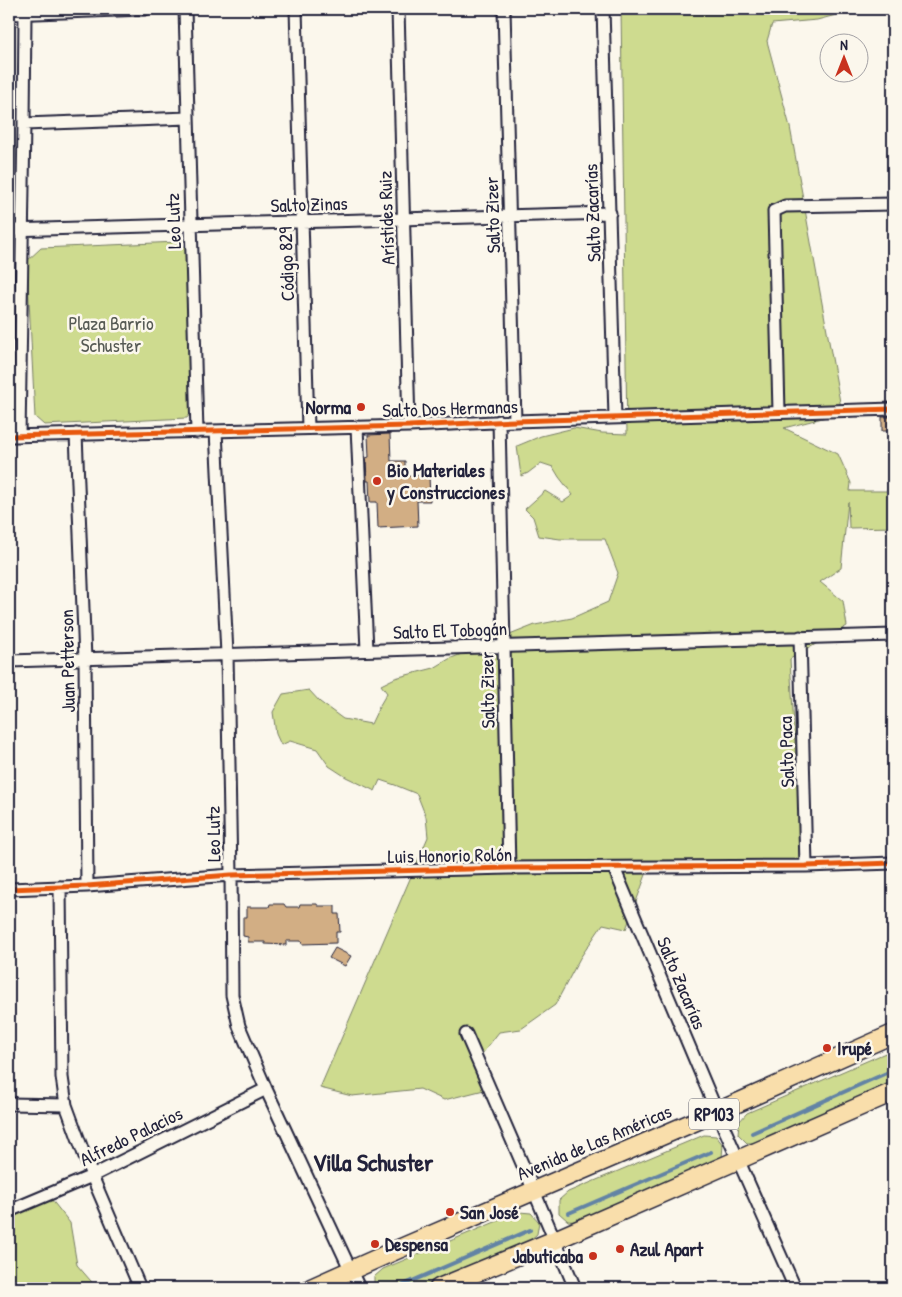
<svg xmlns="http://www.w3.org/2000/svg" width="902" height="1297" font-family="'Patrick Hand',sans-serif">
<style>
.green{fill:#cedb8f;stroke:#787e65}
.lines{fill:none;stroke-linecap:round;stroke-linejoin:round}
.stream{stroke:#6283a5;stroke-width:4}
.building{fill:#d2ae84;stroke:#22223b}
.street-casing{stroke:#22223b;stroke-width:15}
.primary-casing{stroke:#22223b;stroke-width:21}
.street{stroke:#fbf7ec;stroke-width:11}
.primary{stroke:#f9deab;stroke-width:18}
.cycleway-casing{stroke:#fbf7ec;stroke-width:8}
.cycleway{stroke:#e8590c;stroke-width:5}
.poi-dot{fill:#c8321e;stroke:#fbf7ec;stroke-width:2}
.labels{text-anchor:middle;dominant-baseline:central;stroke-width:5;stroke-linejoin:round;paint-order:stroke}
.shield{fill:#fbf7ec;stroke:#636270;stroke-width:1}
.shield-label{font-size:18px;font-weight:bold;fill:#22223b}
.street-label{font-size:19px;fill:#22223b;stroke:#fbf7ec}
.park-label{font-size:19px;fill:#565a54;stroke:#fbf7ec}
.poi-label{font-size:19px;font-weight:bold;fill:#22223b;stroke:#fbf7ec;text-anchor:start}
.district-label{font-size:24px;font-weight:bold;fill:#22223b;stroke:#fbf7ec}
</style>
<rect width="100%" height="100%" fill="#fbf7ec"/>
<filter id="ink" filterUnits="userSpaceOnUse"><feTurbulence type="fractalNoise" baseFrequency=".02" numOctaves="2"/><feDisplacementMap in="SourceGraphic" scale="10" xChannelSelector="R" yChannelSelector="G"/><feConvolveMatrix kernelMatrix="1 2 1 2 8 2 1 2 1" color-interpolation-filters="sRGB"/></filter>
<g filter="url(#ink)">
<path class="green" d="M621,9H859L817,20L772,24L767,41L790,127L842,413L784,428L838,454L851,483L850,491H893V527L849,528L848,502L841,568L820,582L843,601L847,626L790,659L802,864L647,872L626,929L603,924L580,958L555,1005L521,1029L499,1032L482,1054L484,1090L444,1100L420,1089L352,1096L320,1088L428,837L426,817L417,794L395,785L380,780L375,791L346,777L329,766L317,749L290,741L281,745L276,734L273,712L283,694L309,690L320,702L343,719L371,724L380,705L387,693L381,685L395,678L434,668L449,659L535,625L572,618L608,602L618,573L605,539H560L539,536L533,517L525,509L545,491L563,502L573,495L559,477L553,467L541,463L528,473L521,476L517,446L541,436L574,428L602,433L627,434Z
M178,242L189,250L195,407L187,418L44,425L35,417L27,261L41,248Z
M890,1051H893V1084L760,1143H747L738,1134L739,1122L747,1113Z
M704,1135L716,1136L723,1145L722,1157L713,1165L580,1222L568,1221L559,1213V1200L568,1192Z
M51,1199L70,1223L77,1265L97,1288H9V1217Z
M519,1212L531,1213L539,1222L537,1234L528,1242L419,1288H374V1277L383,1269Z"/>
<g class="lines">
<path class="stream" d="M752,1133L893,1070
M569,1213L711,1152
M396,1288L530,1230"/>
</g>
<path class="building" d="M882,417H893V431H882Z
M390,434L391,461H405V476L429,475L430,501H417L418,526L378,528L377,502H370L369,481H367L366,458L369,457L368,435Z
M270,904H284L286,907H299L300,904H317L318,906H335V914H339L340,932H336V943L302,944L301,941H286V945L265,944V942H248V937L243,936V917H247V907H269Z
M335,948L351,956L345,966L329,958Z"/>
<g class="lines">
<defs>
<path id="street" d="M185,9L197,432
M296,9L308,428
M398,9L409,426
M504,9L515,421
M603,9L615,417
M9,14L145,9
M24,124L188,118
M9,230L610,213
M779,412L774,211L785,206L893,204
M499,421L509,868
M357,427L367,650
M216,431L227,654L231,875L232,995L239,1026L266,1089L359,1288
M76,434L85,659L87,886
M9,436L409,426L515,421L893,409
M19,436L24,124L25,13
M800,637L806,866
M9,661L893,635
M614,868L717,1112L795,1288
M60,887L62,1077L66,1105L92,1176L140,1288
M9,889L87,886L231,875L509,868L806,866L893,863
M466,1034L534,1191L575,1288
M9,1104L66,1105
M9,1211L92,1176L266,1089"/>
<path id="primary" d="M311,1288L394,1251L717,1112L893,1034
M439,1288L555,1240L893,1092"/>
</defs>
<use href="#street" class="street-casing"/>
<use href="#primary" class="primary-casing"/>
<use href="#street" class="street"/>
<use href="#primary" class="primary"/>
<defs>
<path id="cycleway" d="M9,436L409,426L515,421L893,409
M9,889L87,886L231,875L509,868L806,866L893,863"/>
</defs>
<use href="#cycleway" class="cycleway-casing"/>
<use href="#cycleway" class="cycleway"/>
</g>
</g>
<g class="poi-dot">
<circle cx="361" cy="407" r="5"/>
<circle cx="377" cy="481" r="5"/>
<circle cx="827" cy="1048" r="5"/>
<circle cx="450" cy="1212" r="5"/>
<circle cx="375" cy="1244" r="5"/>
<circle cx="620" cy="1249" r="5"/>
<circle cx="593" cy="1256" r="5"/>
</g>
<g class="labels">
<rect class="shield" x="689" y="1098.5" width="50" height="31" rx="4"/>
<g class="shield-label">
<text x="714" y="1114">RP103</text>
</g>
<g class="street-label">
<text transform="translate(309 204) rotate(-2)">Salto Zinas</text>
<text transform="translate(592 213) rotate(-92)">Salto Zacarías</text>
<text transform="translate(492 215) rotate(-92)">Salto Zizer</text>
<text transform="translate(386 218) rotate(-92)">Arístides Ruiz</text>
<text transform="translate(173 221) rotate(-92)">Leo Lutz</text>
<text transform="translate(286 264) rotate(-92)">Código 829</text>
<text transform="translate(450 408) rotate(-2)">Salto Dos Hermanas</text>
<text transform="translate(450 630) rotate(-2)">Salto El Tobogán</text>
<text transform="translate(67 661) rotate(-91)">Juan Petterson</text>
<text transform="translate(487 690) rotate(-91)">Salto Zizer</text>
<text transform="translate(786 752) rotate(-92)">Salto Paca</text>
<text transform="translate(213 834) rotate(-91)">Leo Lutz</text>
<text transform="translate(450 855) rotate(-1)">Luis Honorio Rolón</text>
<text transform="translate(682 983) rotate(67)">Salto Zacarías</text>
<text transform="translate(131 1136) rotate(-26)">Alfredo Palacios</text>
<text transform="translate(594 1142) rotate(-23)">Avenida de Las Américas</text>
</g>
<g class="park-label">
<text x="111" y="323">Plaza Barrio<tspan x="111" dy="22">Schuster</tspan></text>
</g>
<g class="poi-label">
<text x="351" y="407" text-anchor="end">Norma</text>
<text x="387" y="470">Bio Materiales<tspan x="387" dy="22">y Construcciones</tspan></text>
<text x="837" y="1048">Irupé</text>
<text x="460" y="1212">San José</text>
<text x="385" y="1244">Despensa</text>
<text x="630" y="1249">Azul Apart</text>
<text x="583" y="1256" text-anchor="end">Jabuticaba</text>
</g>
<g class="district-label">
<text x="373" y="1162">Villa Schuster</text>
</g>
</g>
<rect width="902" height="1297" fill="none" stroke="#fbf7ec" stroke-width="30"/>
<rect x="15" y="15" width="872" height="1267" fill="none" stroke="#22223b" stroke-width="2" filter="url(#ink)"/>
<g transform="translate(844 58)"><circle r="24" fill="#fbf7ec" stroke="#a4a2a5"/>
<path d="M0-4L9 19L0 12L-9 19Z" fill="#c8321e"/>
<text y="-8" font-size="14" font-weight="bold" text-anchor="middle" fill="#22223b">N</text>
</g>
</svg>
